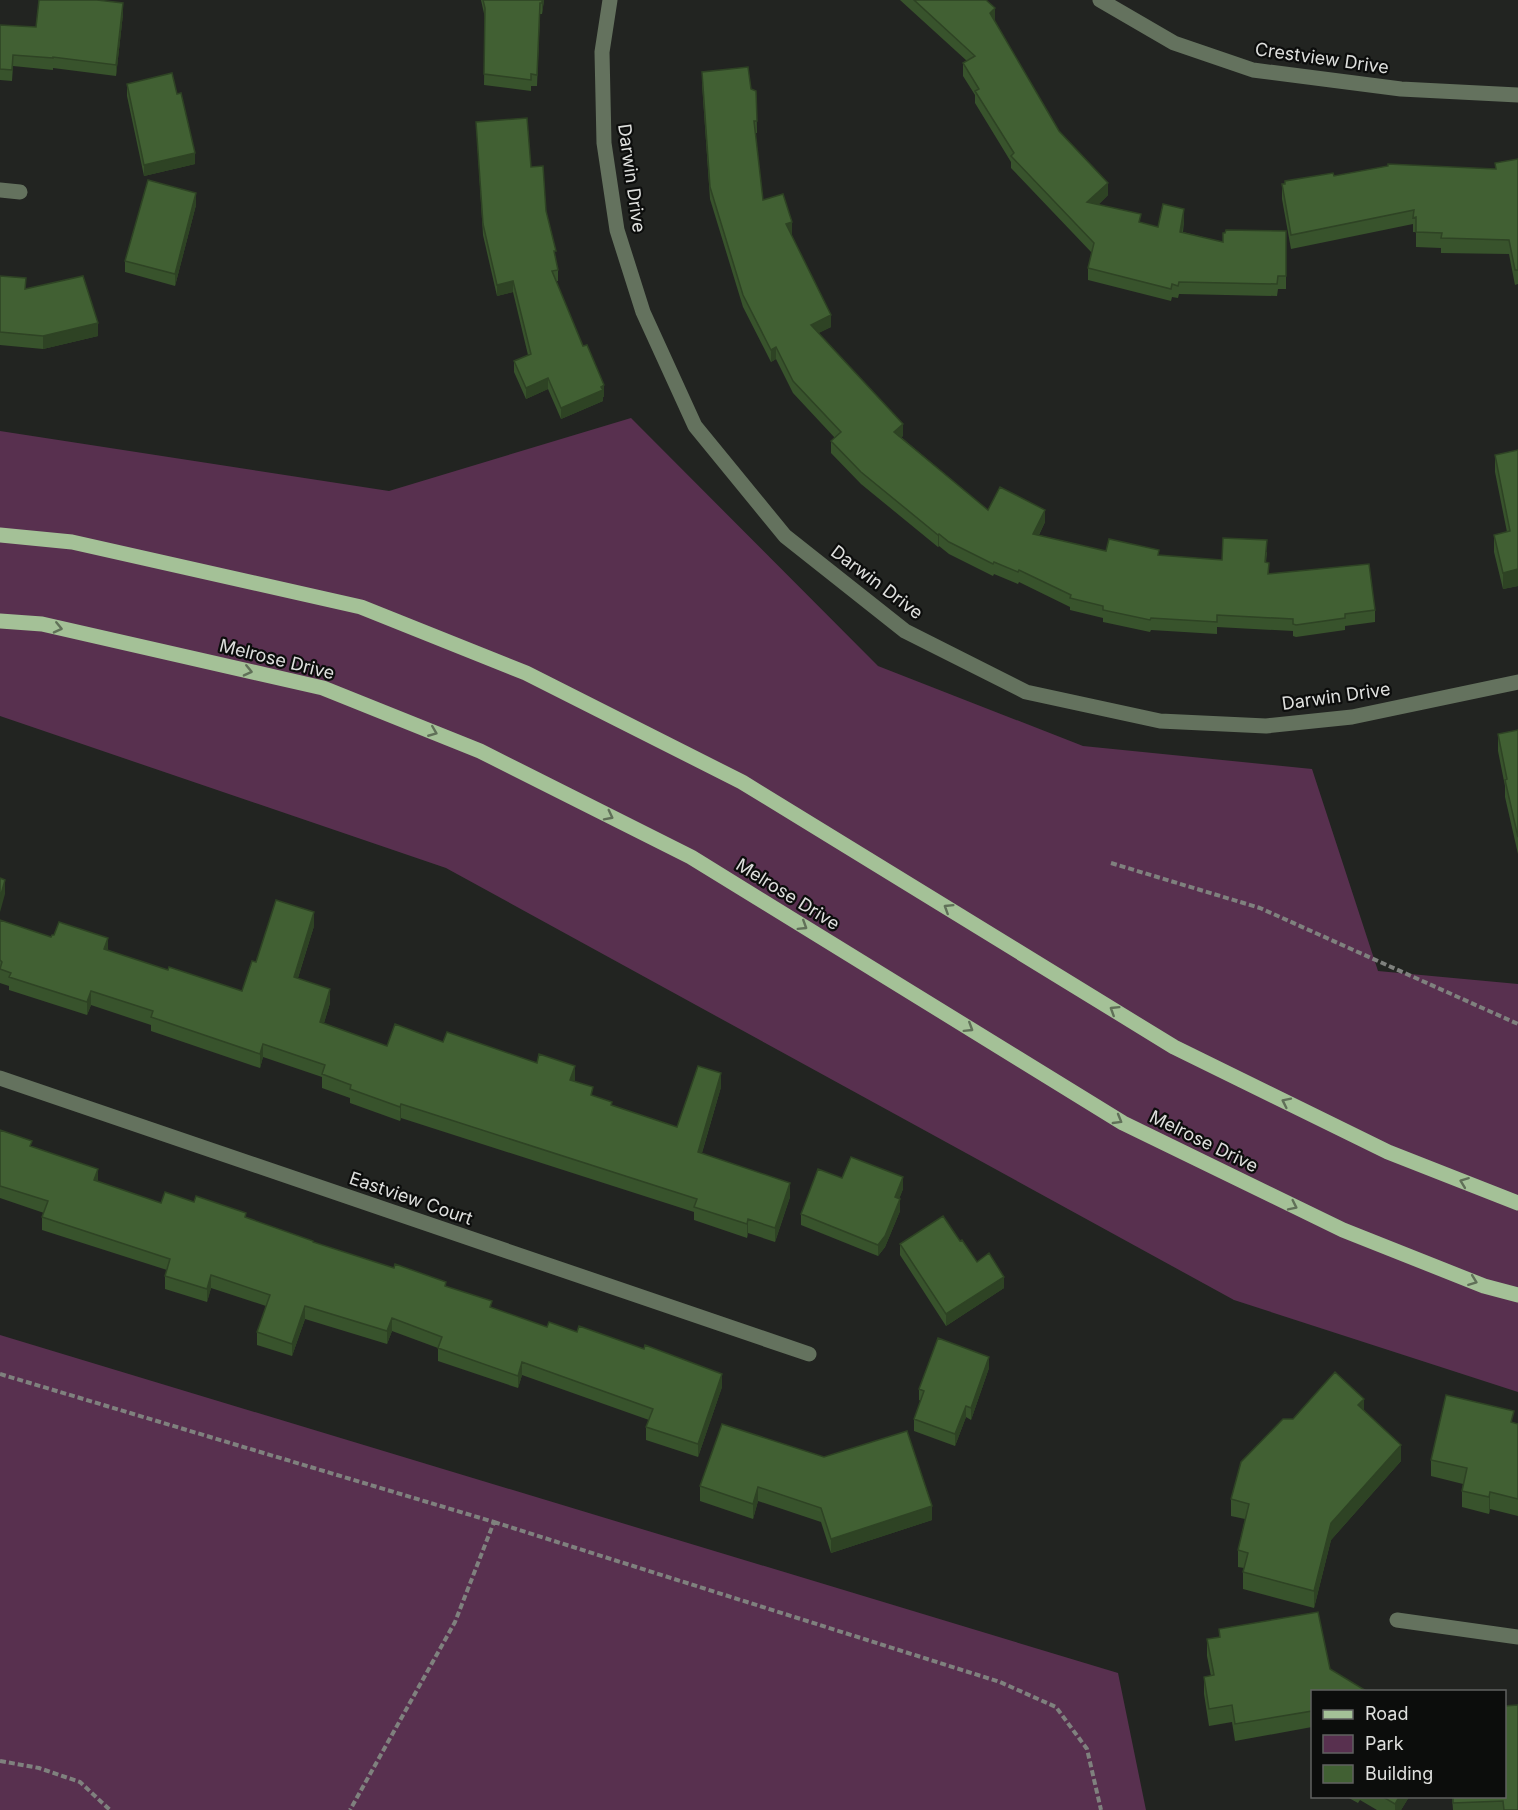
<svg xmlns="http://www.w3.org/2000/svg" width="1518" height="1810" font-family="Inter,sans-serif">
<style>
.green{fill:#58304f}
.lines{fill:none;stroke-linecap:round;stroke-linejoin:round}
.path{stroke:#7f817e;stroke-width:4;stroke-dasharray:6 3;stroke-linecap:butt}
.minor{stroke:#64725e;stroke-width:15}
.major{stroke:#a4c197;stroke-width:15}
.wall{fill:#38532c}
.shaded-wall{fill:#2e4324}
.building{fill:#416033;stroke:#2e4324;stroke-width:1.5}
.oneway{stroke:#607058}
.labels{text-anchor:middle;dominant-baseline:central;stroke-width:4.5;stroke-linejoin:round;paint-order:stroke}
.street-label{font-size:18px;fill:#dfe0de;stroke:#0c0d0c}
</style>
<rect width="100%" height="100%" fill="#222421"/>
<path class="green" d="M631,418L878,666L1083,746L1312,769L1378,971L1518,984V1392L1234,1300L446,868L0,716V431L389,491Z
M0,1335L1118,1673L1146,1810H0Z"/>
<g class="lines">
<path class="path" d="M1111,863L1260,908L1518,1024
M0,1374L494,1522L455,1622L350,1810
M494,1522L1000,1682L1056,1707L1087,1749L1101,1810
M0,1761L39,1768L80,1782L110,1810"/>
<path class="minor" d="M610,0L602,52L604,143L617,230L643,312L695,426L785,536L905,631L1026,692L1160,721L1266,726L1352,717L1518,682
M1100,0L1174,43L1253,70L1401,89L1518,95
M0,190L20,192
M0,1078L809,1354
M1397,1620L1518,1637"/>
<path class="major" d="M0,535L72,542L361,607L526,673L742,782L1174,1047L1388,1152L1518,1203
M0,621L42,624L323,688L480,751L691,857L1123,1123L1343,1230L1484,1286L1518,1295"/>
</g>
<path class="wall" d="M481,0H544L542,14H540L537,86H531V91L484,85L485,18Z
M900,0H986L995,21H994L1059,131L1108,195L1098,205L1141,223L1158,227L1184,221L1183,232L1223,242L1286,231V289H1278L1277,296L1179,294L1178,298L1172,297L1171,301L1088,280V268L1092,253L1011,168V162L975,103V95L963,76V63L967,61Z
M123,14L116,76L53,68V70L13,66L12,81L0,80V25L36,27Z
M702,72L756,91L757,133H755L763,200L792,234L791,235L831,327L818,333L903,436L901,437L988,510L1045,522L1039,535L1106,551L1222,560L1267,552L1266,562L1269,574L1375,610V622L1345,626V630L1296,637L1293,636V631L1217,627V634L1151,630L1150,632L1103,622V618L1070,610V607L1019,582L1018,584L994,574L993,576L949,554L939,546L938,547L861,484L831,453V441L835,438L793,393L776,359L771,362L743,307L710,199L702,84Z
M127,84L177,94L195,164L144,176L127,96Z
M476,122L531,167L546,211L558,270V281H556L604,397H603V401L561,419L548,389L526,399L514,372V361L528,355L513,292L497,296L483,235Z
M1518,159V284L1515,285L1509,254L1441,253V248L1416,247V232H1413V224L1291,249L1282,199V184L1334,176L1495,169V163Z
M196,205L175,286L125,272V261Z
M0,276L26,289L98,336L43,349L0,345Z
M1518,450V586L1503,589L1494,552V535L1507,532L1495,472V455Z
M1518,722V854L1505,797V786L1498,751V734L1518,730Z
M0,920L51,937L108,950L168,970L242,991L256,962L314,926L298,978L330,1003L324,1023L387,1046L443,1042L575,1080L574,1081L593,1096L612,1105L677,1127L721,1087L702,1153L790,1197L775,1242L748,1233L747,1238L694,1220V1212L401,1118L400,1121L350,1103V1098L322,1088V1077L263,1057L260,1068L151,1031V1025L91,1005L87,1015L9,990V986L0,983Z
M0,1130L98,1181L161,1203L246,1218L313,1243L446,1286L492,1308L722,1387L698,1457L646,1440V1427L649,1420L522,1375L518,1388L438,1361V1348L392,1331L387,1344L305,1319L292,1356L257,1345V1332L266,1306L211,1288L207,1302L165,1289V1276L167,1270L42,1230V1217L44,1213L0,1198Z
M842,1178L903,1189L899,1199L900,1211L885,1247L878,1256L801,1225V1214Z
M960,1241L977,1262L1004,1288L946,1326L900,1255V1244Z
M989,1368L971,1420L966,1417L955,1446L914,1431V1419L921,1401L919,1400V1389Z
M1364,1410L1401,1461L1331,1540L1314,1608L1243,1589V1572L1244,1568L1238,1567V1550L1245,1519L1231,1516V1499L1293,1419Z
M1514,1423L1518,1424V1516L1490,1509L1489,1514L1462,1507V1491L1463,1484L1431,1476V1460Z
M722,1424L932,1520L831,1553L821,1522L758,1501L753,1519L700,1501V1486Z
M1219,1629L1312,1692V1727L1235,1741L1232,1722L1209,1726L1204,1694V1677L1211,1676L1207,1656V1639L1219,1637Z
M1347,1797H1409L1401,1810H1377L1360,1800L1358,1803Z
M1452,1797H1504L1518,1810H1453Z"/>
<path class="shaded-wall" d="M542,0H544L542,14Z
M123,3V14L116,76V65Z
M995,8V21L990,26V13Z
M195,153V164L144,176V165Z
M1108,183V195L1087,215V202Z
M196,193V205L175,286V274Z
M1184,209V221L1180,245V232Z
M792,222V234L786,237V224Z
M513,281V292L497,296V285Z
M831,315V327L811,337V325Z
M98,323V336L43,349V336Z
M776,347V359L771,362V350Z
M548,378V389L526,399V388Z
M604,385V397H603V401L561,419V408Z
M903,424V436L894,444V432Z
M1045,510V522L1033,546V534Z
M939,534V546L938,547V535Z
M1518,569V586L1503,589V573Z
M5,880V894L0,912V898Z
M314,912V926L294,990V977Z
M108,938V952L104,949Z
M330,989V1003L320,1036V1022Z
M91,991V1005L87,1015V1002Z
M263,1044V1057L260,1068V1054Z
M575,1066V1080L570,1094V1080Z
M721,1073V1087L698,1166V1152Z
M401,1104V1118L400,1121V1107Z
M98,1169V1182L94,1180Z
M903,1177V1189L895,1209V1197Z
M790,1183V1197L775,1242V1228Z
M900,1199V1211L885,1247L878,1256V1245Z
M748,1219V1233L747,1238V1224Z
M211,1275V1288L207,1302V1289Z
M1004,1277V1288L946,1326V1314Z
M305,1306V1319L292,1356V1344Z
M392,1318V1331L387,1344V1331Z
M989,1357V1368L971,1420V1408Z
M522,1362V1375L518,1388V1376Z
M722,1374V1387L698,1457V1444Z
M1364,1399V1416L1358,1405Z
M966,1406V1417L955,1446V1434Z
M1401,1445V1461L1331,1540L1314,1608V1591L1331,1523Z
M758,1487V1501L753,1519V1504Z
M1490,1492V1509L1489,1514V1497Z
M932,1506V1520L831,1553V1539Z
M1399,1797H1409L1401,1810H1395V1804Z"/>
<path class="building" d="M39,0H97L123,3L116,65L53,57V58L13,55L12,70L0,69V25L36,27Z
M483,0H542V3H540L537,75L531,74V80L484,74L485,8Z
M914,0H986L995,8L990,13L1059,131L1108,183L1087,202L1141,214L1139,222L1158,227L1163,204L1184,209L1180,232L1223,242V233H1225L1226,230L1286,231V276H1278L1277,284L1179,282L1178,286L1172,284L1171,289L1088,268L1094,243L1011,156L1014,153L975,91L979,89L963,63L975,56Z
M748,67L751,89L756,91L757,121H754L763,200L783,194L792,222L786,224L831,315L811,325L903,424L894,432L988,510L1000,487L1045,510L1033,534L1106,551L1109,539L1159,550L1158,555L1222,560L1223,538L1267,540L1265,562L1269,563L1268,574L1369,564L1375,610L1345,614V618L1296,625L1293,624V619L1217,615V622L1151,618L1150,620L1103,610V606L1070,598L1071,595L1019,570L1018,572L994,562L993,564L949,542L939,534L938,535L861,472L831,441L841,432L793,381L776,347L771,350L743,295L710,187L702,72Z
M172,73L177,94L181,93L195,153L144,165L127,84Z
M527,118L531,167L543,166L546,211L556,251H554L558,270L552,271L583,346L587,345L604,385L601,387L603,390L561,408L548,378L526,388L514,361L531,354L513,281L497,285L483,224L476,122Z
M1518,159V270H1515L1509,240L1441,238L1442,233L1416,232V217L1413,218L1414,210L1291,235L1282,184H1285V181L1333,173L1334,176L1388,166V164L1496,169L1495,163Z
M148,180L196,193L175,274L125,261Z
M0,276L26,278L25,289L83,276L98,323L43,336L0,332Z
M1518,450V569L1503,573L1494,535L1510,531L1495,455Z
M1518,730V837L1505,780L1507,779L1498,734Z
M0,878L5,880L0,898Z
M276,900L314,912L294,977L330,989L320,1022L387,1046L395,1024L443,1042L447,1032L537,1063L539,1054L575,1066L570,1080L593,1087L591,1095L612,1102L611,1105L677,1127L698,1066L721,1073L698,1152L790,1183L775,1228L748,1219L747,1224L694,1207L697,1199L401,1104L400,1107L350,1089L351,1085L322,1074L325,1065L263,1044L260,1054L151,1017L153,1011L91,991L87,1002L9,977L11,973L0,969L2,962L0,960V920L51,937L52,935H54L59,922L108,938L104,949L168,970L169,967L242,991L252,961L256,962Z
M0,1130L32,1141L30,1146L98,1169L94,1180L161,1203L165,1192L194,1202L196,1196L246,1213L245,1217L313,1241V1242L394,1268L395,1264L446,1282L445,1286L492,1301L490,1307L547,1327L549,1322L577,1332L579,1326L644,1349L645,1345L722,1374L698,1444L646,1427L653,1409L522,1362L518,1376L438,1348L442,1337L392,1318L387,1331L305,1306L292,1344L257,1332L270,1295L211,1275L207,1289L165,1276L170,1259L42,1217L48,1201L0,1186Z
M851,1157L903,1177L895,1197L900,1199L885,1236L878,1245L801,1214L818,1169L842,1178Z
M943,1216L960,1241L962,1240L977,1262L989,1253L1004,1277L946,1314L900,1244Z
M938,1338L989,1357L971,1408L966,1406L955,1434L914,1419L924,1391L919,1389Z
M1335,1372L1364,1399L1358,1405L1401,1445L1331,1523L1314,1591L1243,1572L1248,1553L1238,1550L1249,1504L1231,1499L1241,1462L1283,1419H1293Z
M1446,1395L1514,1411L1511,1422L1518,1424V1499L1490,1492L1489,1497L1462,1491L1467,1468L1431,1460Z
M722,1424L824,1457L907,1431L932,1506L831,1539L821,1508L758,1487L753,1504L700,1486Z
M1318,1612L1330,1669L1368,1692H1312V1711L1235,1724L1232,1705L1209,1709L1204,1677L1214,1675L1207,1639L1220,1637L1219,1629Z
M1518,1705V1810H1504L1503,1801L1453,1803V1797H1504V1706Z
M1383,1797H1399L1395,1804Z"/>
<defs><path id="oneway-chevron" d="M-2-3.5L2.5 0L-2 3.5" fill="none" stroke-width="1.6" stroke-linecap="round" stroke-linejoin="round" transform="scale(1.5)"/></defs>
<g class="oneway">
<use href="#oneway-chevron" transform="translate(58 628) rotate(13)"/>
<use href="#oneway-chevron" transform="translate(248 671) rotate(13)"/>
<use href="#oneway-chevron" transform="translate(433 732) rotate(22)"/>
<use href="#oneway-chevron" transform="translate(609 816) rotate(27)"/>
<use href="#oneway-chevron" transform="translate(948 908) rotate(-148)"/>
<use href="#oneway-chevron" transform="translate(803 926) rotate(32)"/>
<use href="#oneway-chevron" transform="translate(1114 1010) rotate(-148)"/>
<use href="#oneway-chevron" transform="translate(969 1028) rotate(32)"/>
<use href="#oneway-chevron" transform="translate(1286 1102) rotate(-154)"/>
<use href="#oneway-chevron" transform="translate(1118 1120) rotate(30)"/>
<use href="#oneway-chevron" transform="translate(1464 1182) rotate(-159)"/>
<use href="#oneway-chevron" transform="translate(1293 1206) rotate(26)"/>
<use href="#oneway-chevron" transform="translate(1473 1281) rotate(21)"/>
</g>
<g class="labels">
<g class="street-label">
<text transform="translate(1322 58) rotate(8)">Crestview Drive</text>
<text transform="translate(632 178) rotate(82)">Darwin Drive</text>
<text transform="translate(877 582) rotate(37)">Darwin Drive</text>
<text transform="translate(277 659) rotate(14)">Melrose Drive</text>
<text transform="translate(1336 696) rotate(-8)">Darwin Drive</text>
<text transform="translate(788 894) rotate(32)">Melrose Drive</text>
<text transform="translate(1204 1141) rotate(26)">Melrose Drive</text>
<text transform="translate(411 1198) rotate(19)">Eastview Court</text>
</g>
</g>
<rect x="1311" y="1690" width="195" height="108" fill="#0c0d0c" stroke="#606160" stroke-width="1.5"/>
<rect x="1323" y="1710" width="30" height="9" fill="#a4c197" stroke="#606160" stroke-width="1.5"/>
<text x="1365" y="1720" font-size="18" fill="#dfe0de">Road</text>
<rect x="1323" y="1735" width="30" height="18" fill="#58304f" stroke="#606160" stroke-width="1.5"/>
<text x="1365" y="1750" font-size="18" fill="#dfe0de">Park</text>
<rect x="1323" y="1765" width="30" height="18" fill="#416033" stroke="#606160" stroke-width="1.5"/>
<text x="1365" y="1780" font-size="18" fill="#dfe0de">Building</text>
</svg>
